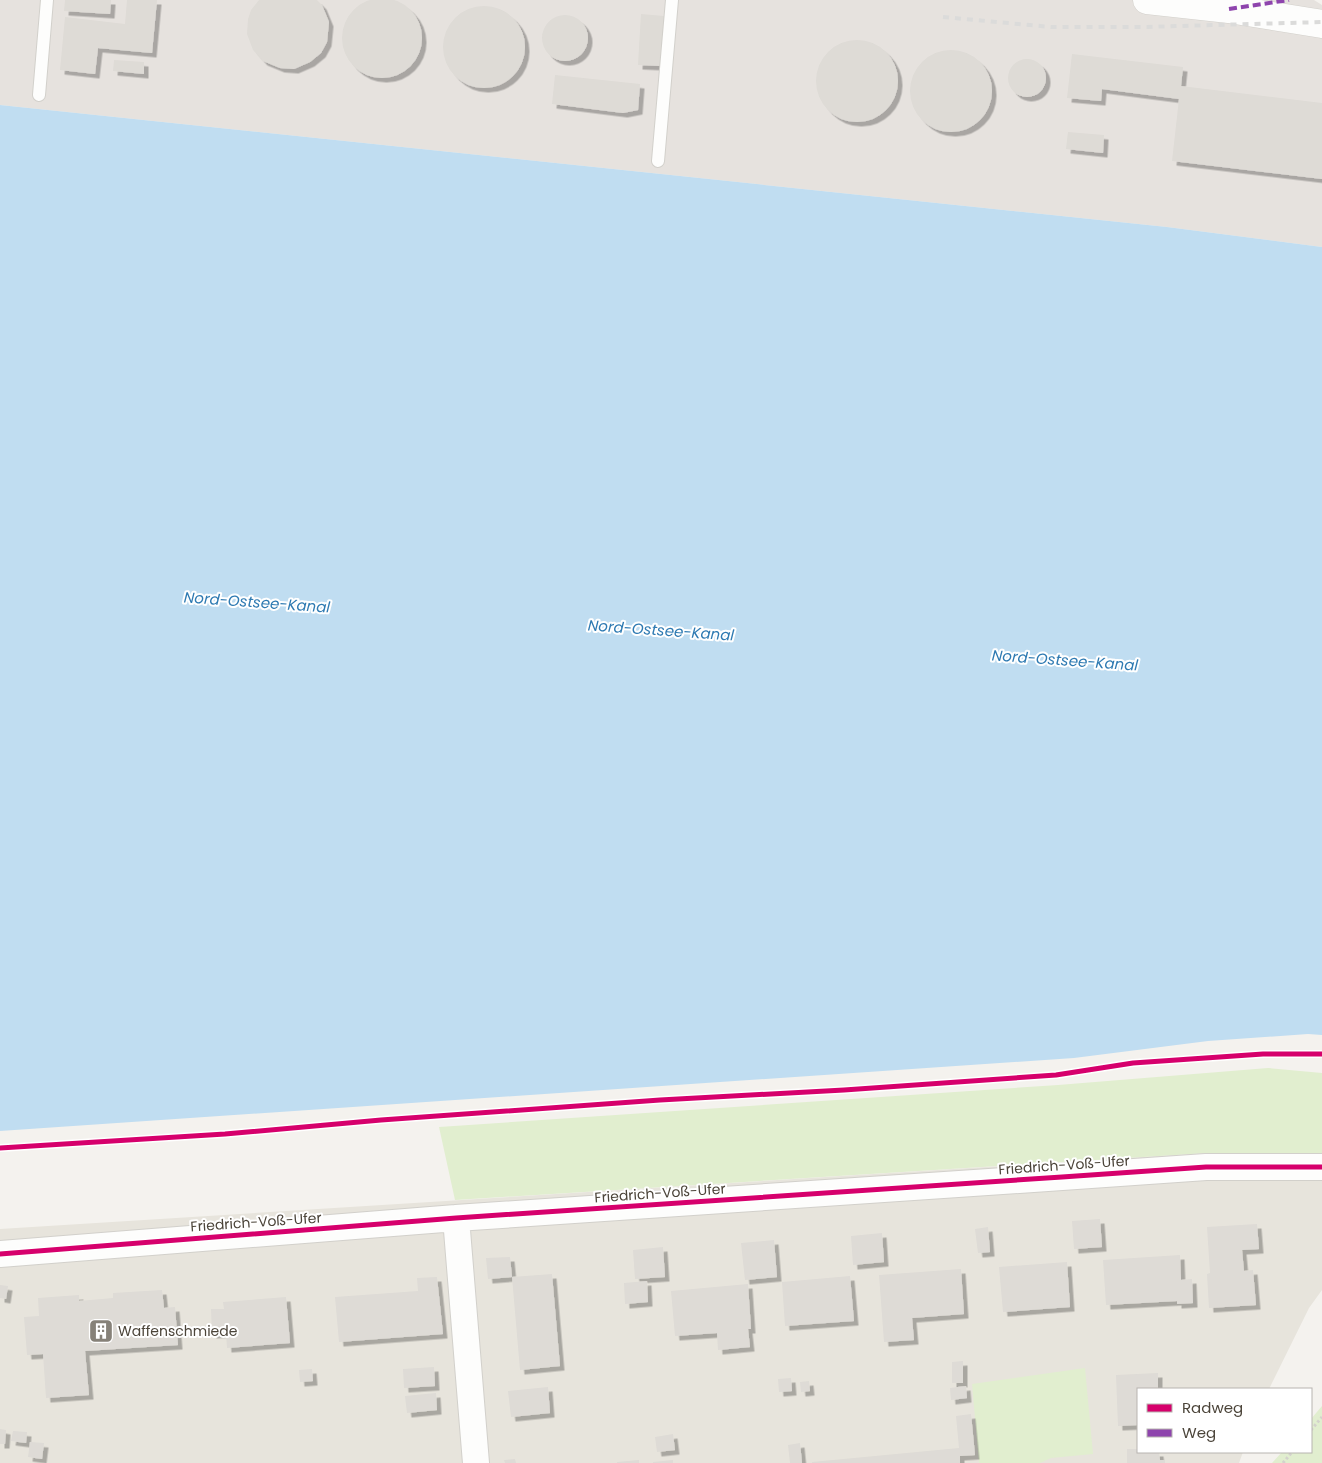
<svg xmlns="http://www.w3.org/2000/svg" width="1322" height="1463" font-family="Poppins,sans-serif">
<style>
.residential{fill:#e7e4dc}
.industrial{fill:#e6e2de}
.green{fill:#e1eecf}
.water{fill:#c0ddf1}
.building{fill:#dedbd6;filter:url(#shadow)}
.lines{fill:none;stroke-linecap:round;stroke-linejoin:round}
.service-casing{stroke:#d2d0cb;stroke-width:14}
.minor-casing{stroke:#d2d0cb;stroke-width:28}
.tertiary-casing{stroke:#d2d0cb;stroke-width:29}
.path{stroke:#d3d2cc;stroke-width:3;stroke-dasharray:2.5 2.5;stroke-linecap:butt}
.service{stroke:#fdfdfc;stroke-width:12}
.minor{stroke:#fdfdfc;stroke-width:26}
.tertiary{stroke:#fdfdfc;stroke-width:28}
.rail{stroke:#dbdbda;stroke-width:4;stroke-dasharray:6 6;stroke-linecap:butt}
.quiet{stroke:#8e44ad;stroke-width:4;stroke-dasharray:8 4;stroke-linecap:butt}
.cycleway-casing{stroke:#fff;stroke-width:8}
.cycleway{stroke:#d6006c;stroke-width:5}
.labels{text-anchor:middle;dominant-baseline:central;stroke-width:4;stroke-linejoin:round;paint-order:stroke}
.street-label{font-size:14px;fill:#4b4439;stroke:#fff}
.poi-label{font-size:14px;fill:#4b4439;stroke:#fff;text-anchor:start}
.water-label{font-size:15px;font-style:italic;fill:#2e7ab2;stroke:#fff}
</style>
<defs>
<filter id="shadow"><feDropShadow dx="4.5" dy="4.5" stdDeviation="0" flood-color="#0004"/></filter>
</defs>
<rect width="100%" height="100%" fill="#f4f2ee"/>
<path class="residential" d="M1207,1153L1322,1154V1290L1309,1308L1269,1389H1138V1452H1243L1239,1463H0V1229Z"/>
<path class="industrial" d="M0,0H1314L1322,5V247L1167,227L0,105Z"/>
<path class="green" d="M1268,1068L1322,1073V1154L1207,1153L455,1200L439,1127L1058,1085Z
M1085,1368L1093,1454L1051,1458L1040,1463H979L972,1384Z
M1322,1406V1463H1272L1282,1452H1311V1419Z"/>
<path class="water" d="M0,105L1167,227L1322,247V1035L1308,1034L1208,1041L1074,1058L0,1131Z"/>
<path class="building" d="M342 38a40 40 0 1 1 80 0a40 40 0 1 1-80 0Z
M65,0H111L110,14L64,11Z
M127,0H157L152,53L98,48L95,74L60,70L65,17L125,24Z
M259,0H317L322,5L329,22L327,42L321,53L310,62L294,69L280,68L263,61L253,50L247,34L248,19L251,10Z
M443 47a41 41 0 1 1 82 0a41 41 0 1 1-82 0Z
M641,14L664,16L660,66L638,65Z
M542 38a23 23 0 1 1 46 0a23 23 0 1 1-46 0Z
M816 81a41 41 0 1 1 82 0a41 41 0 1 1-82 0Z
M910 91a41 41 0 1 1 82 0a41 41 0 1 1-82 0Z
M1072,54L1183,67L1181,86L1322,103V179L1172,161L1179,99L1102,89L1101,101L1067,98Z
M1008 78a19 19 0 1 1 38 0a19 19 0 1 1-38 0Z
M114,60L144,62V74L113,71Z
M555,75L640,84L638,110L623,113L552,104Z
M1068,132L1104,135L1103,153L1066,149Z
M1100,1219L1102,1247L1074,1249L1072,1221Z
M1257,1224L1259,1249L1242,1250L1244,1271L1253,1270L1256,1305L1209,1308L1207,1274L1210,1273L1207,1227Z
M988,1227L990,1252L978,1253L975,1229Z
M882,1233L884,1262L853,1265L851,1236Z
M774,1240L777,1277L745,1280L741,1243Z
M663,1247L665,1277L635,1279L633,1250Z
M1180,1255L1181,1280L1192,1279L1193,1303L1177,1304V1301L1106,1305L1103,1260Z
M510,1257L512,1277L488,1279L486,1258Z
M1067,1262L1070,1307L1003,1312L999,1267Z
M961,1269L964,1314L912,1318L914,1340L884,1342L879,1275Z
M552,1274L560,1366L520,1370L512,1277Z
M850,1276L854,1321L785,1326L782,1282Z
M437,1277L443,1334L339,1342L335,1297L418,1291L417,1278Z
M647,1281L648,1302L625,1304L624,1283Z
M748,1284L751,1329H748L750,1347L718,1350L717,1333L675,1336L671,1291Z
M0,1285L8,1286L6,1299L0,1298Z
M162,1290L164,1308L175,1307L178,1345L85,1351L89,1395L46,1398L43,1354L27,1355L24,1317L39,1316L38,1298L79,1295V1301L113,1298V1293Z
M286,1297L290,1343L227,1348L226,1333L212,1334L211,1309H224L223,1302Z
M963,1361V1383H952V1362Z
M434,1367L435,1386L404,1388L403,1369Z
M312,1369L313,1381L300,1382L299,1370Z
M1158,1373V1389H1138V1425L1118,1426L1116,1375Z
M791,1378L792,1391L779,1392L778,1379Z
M809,1381L810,1391L801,1392L800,1382Z
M966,1386L967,1398L951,1400L950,1388Z
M548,1387L550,1413L511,1417L508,1391Z
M436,1393L437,1410L407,1413L405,1396Z
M971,1414L975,1455L960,1456V1463H812V1462L959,1448L956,1416Z
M0,1429L6,1430L5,1444H0Z
M13,1431L27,1432L26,1443L11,1441Z
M673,1434L675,1450L657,1452L655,1437Z
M30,1442L44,1443L42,1459L28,1457Z
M800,1443L802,1463H790L788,1445Z
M1127,1449H1138V1452H1159L1160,1460H1165V1463H1127Z
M515,1459L516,1463H505L504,1460Z
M639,1460V1463H617V1462Z
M673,1460V1463H653V1462Z"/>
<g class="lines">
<defs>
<path id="service" d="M39,95L47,0
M658,161L672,0"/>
<path id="minor" d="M456,1218L476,1463
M0,1254L456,1218L1062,1177L1206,1167H1322"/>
<path id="tertiary" d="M1147,0L1229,9L1322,24"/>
</defs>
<use href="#service" class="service-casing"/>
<use href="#minor" class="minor-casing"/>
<use href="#tertiary" class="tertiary-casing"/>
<path class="path" d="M1311,1430L1322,1417
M1283,1463L1292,1452"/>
<use href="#service" class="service"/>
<use href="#minor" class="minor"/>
<use href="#tertiary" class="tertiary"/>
<path class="rail" d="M943,17L1051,27H1145L1322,22"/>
<path class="quiet" d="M1229,9L1289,0"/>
<defs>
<path id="cycleway" d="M0,1148L225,1134L381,1120L660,1100L844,1090L1056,1075L1133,1063L1263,1054H1322
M0,1254L456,1218L1062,1177L1206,1167H1322"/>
</defs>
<use href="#cycleway" class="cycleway-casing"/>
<use href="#cycleway" class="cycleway"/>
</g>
<defs>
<symbol id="building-square" viewBox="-11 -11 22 22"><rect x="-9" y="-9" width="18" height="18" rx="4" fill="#868178" stroke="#fff"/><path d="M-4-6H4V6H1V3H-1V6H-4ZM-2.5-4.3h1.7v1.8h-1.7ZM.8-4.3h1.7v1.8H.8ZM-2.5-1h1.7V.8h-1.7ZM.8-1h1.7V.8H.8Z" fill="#fff"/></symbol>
</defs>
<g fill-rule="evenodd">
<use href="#building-square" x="87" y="1317" width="28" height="28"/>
</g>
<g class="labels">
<g class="street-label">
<text transform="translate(1064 1165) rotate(-4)">Friedrich-Voß-Ufer</text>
<text transform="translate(660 1193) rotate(-4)">Friedrich-Voß-Ufer</text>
<text transform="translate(256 1222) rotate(-4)">Friedrich-Voß-Ufer</text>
</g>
<g class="poi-label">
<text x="118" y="1331">Waffenschmiede</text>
</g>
<g class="water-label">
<text transform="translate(257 602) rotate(4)">Nord-Ostsee-Kanal</text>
<text transform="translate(661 630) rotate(4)">Nord-Ostsee-Kanal</text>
<text transform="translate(1065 660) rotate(4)">Nord-Ostsee-Kanal</text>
</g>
</g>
<rect x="1137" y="1388" width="175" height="65" fill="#ffffff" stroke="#b7b4b0"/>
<rect x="1147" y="1404" width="25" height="8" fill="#d6006c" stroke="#b7b4b0"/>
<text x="1182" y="1413" font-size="15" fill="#4b4439">Radweg</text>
<rect x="1147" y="1429" width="25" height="8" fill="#8e44ad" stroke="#b7b4b0"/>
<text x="1182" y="1438" font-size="15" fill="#4b4439">Weg</text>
</svg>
